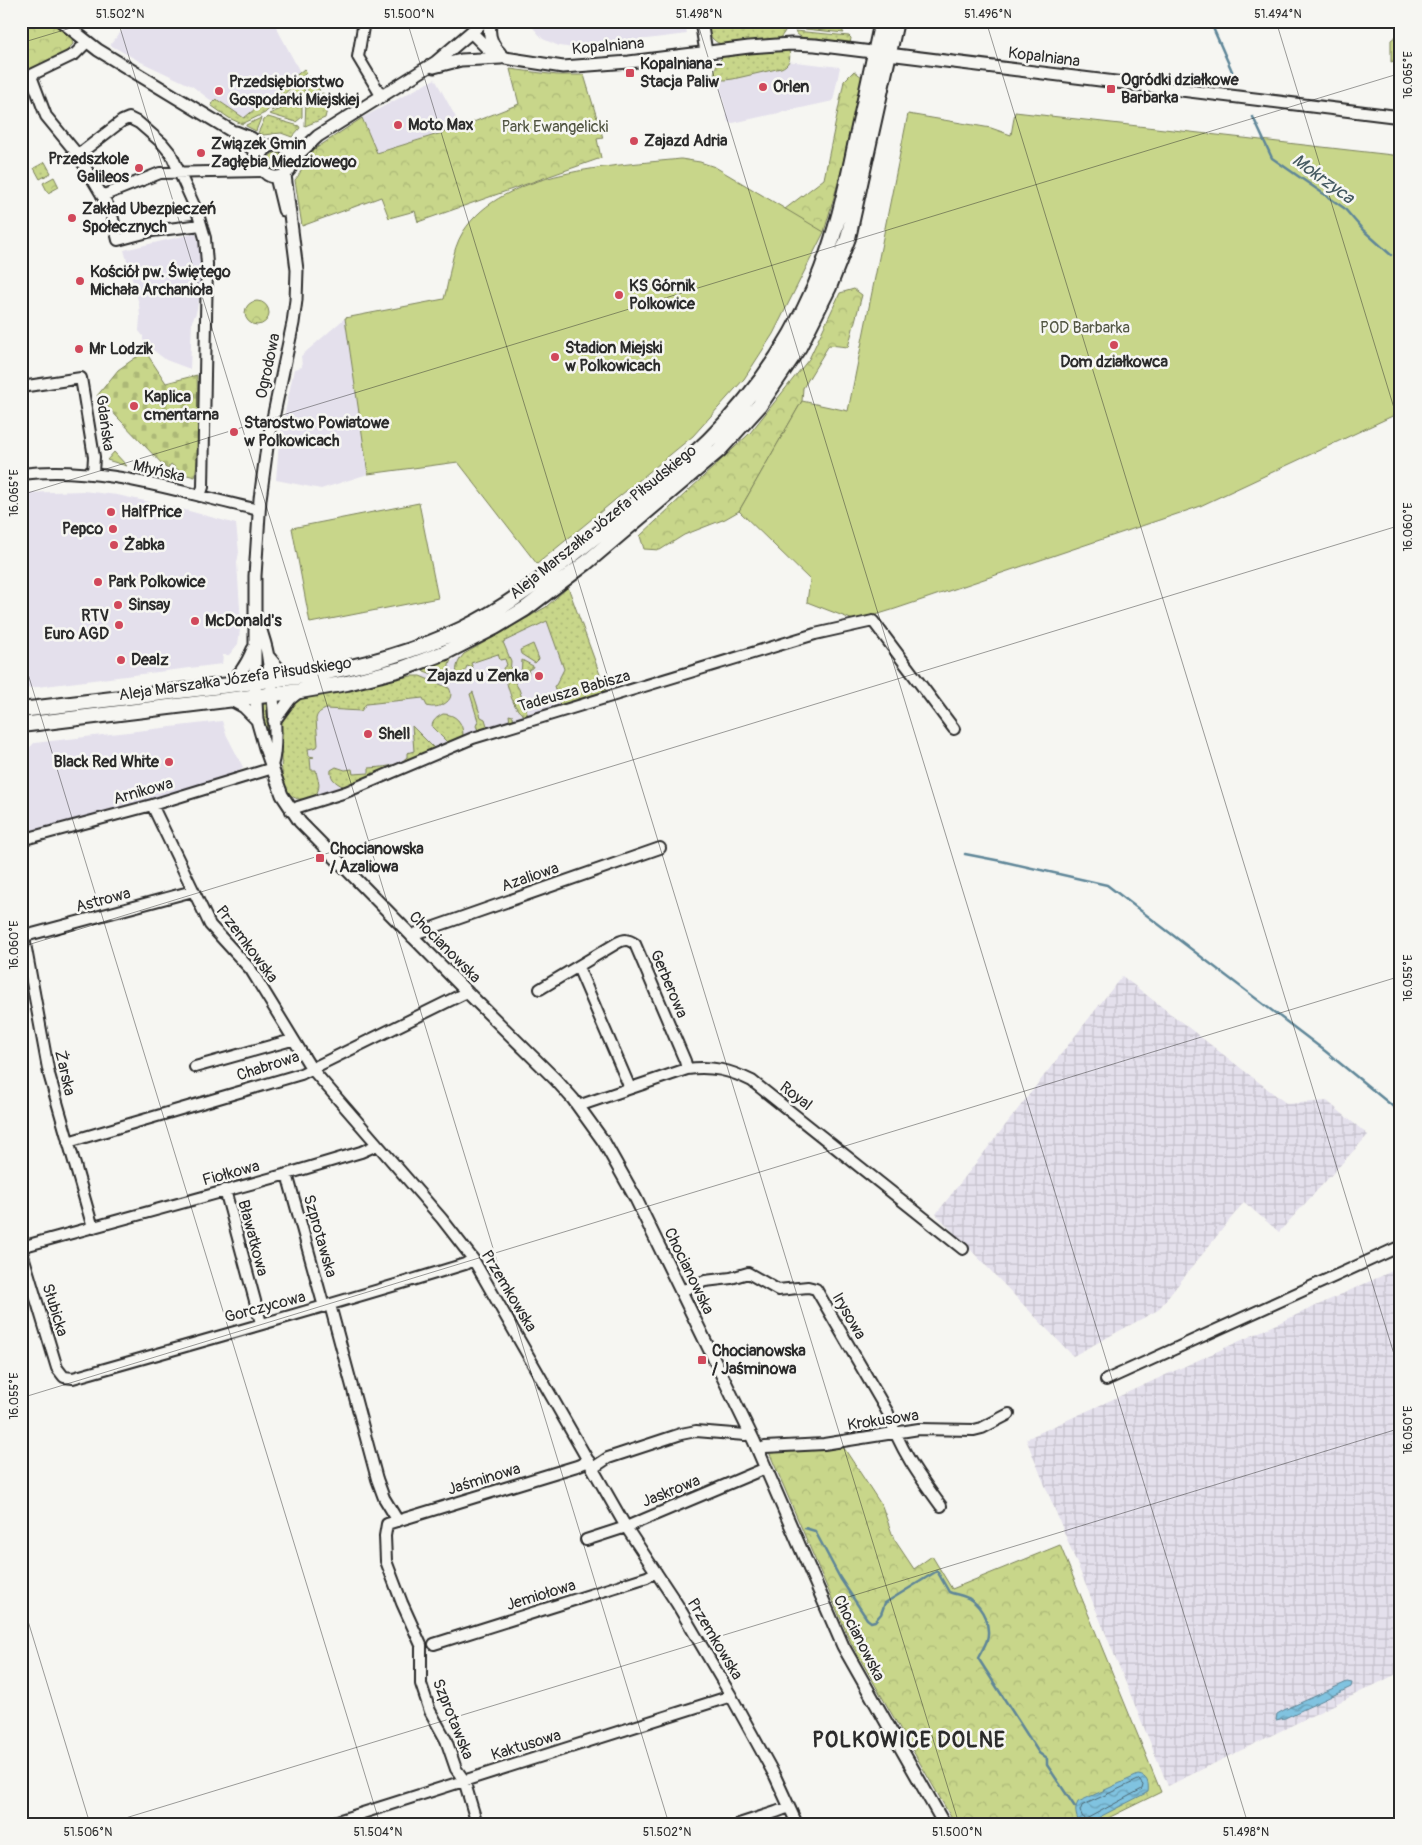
<svg xmlns="http://www.w3.org/2000/svg" width="1422" height="1845" font-family="Pangolin,sans-serif">
<style>
.built{fill:#e4e0ec}
.industrial{fill:url(#industrial-grid)}
.grass{fill:url(#grass-dots);stroke:#7a805a}
.forest{fill:url(#forest-crowns);stroke:#7a805a}
.cemetery{fill:url(#cemetery-stones);stroke:#7a805a}
.garden{fill:#c8d68a;stroke:#7a805a}
.water{fill:url(#water-waves);stroke:#5e8698}
.lines{fill:none;stroke-linecap:round;stroke-linejoin:round}
.shore{stroke:#4d6873;stroke-width:1}
.stream{stroke:#5e8698;stroke-width:2.5}
.minor-casing{stroke:#2b2b2b;stroke-width:14}
.tertiary-casing{stroke:#2b2b2b;stroke-width:15}
.secondary-casing{stroke:#2b2b2b;stroke-width:18}
.minor{stroke:#f6f6f2;stroke-width:10}
.tertiary{stroke:#f6f6f2;stroke-width:11}
.secondary{stroke:#f6f6f2;stroke-width:14}
.ticks{fill:none;stroke:#2b2b2b;stroke-width:1;stroke-opacity:0.45}
.poi-dot{fill:#d1495b;stroke:#f6f6f2;stroke-width:2}
.labels{text-anchor:middle;dominant-baseline:central;stroke-width:5;stroke-linejoin:round;paint-order:stroke}
.street-label{font-size:16px;fill:#2b2b2b;stroke:#f6f6f2}
.poi-label{font-size:16px;font-weight:bold;fill:#2b2b2b;stroke:#f6f6f2;text-anchor:start}
.park-label{font-size:16px;fill:#525643;stroke:#f6f6f2}
.water-label{font-size:18px;font-style:italic;fill:#445961;stroke:#f6f6f2}
.district-label{font-size:21px;font-weight:bold;letter-spacing:1px;fill:#2b2b2b;stroke:#f6f6f2}
.neatline{fill:none;stroke:#2b2b2b;stroke-width:2}
.ticks-label{font-size:12px;text-anchor:middle;fill:#2b2b2b}
</style>
<defs>
<pattern id="industrial-grid" width="8" height="8" patternUnits="userSpaceOnUse" patternTransform="scale(1.25)"><rect width="8" height="8" fill="#e4e0ec"/><path d="M0 4h8M4 0v8" fill="none" stroke="#c4c0cb"/></pattern>
<pattern id="grass-dots" width="8" height="8" patternUnits="userSpaceOnUse" patternTransform="scale(1.25)"><rect width="8" height="8" fill="#c8d68a"/><path d="M2 2h.1M6 6h.1" fill="none" stroke="#acb877" stroke-width="1.8" stroke-linecap="round"/></pattern>
<pattern id="forest-crowns" width="20" height="18" patternUnits="userSpaceOnUse" patternTransform="scale(1.25)"><rect width="20" height="18" fill="#c8d68a"/><path d="M2 6a3 3 0 1 1 6 0M12 15a3 3 0 1 1 6 0" fill="none" stroke="#acb877"/></pattern>
<pattern id="cemetery-stones" width="16" height="16" patternUnits="userSpaceOnUse" patternTransform="scale(1.25)"><rect width="16" height="16" fill="#c8d68a"/><path d="M2 7V4a2 2 0 0 1 4 0v3zM10 15v-3a2 2 0 0 1 4 0v3z" fill="#acb877"/></pattern>
<pattern id="water-waves" width="16" height="10" patternUnits="userSpaceOnUse" patternTransform="scale(1.25)"><rect width="16" height="10" fill="#80c3e0"/><path d="M0 5q4-4 8 0t8 0" fill="none" stroke="#699fb6"/></pattern>
</defs>
<rect width="100%" height="100%" fill="#f6f6f2"/>
<filter id="ink" filterUnits="userSpaceOnUse"><feTurbulence type="fractalNoise" baseFrequency=".02" numOctaves="2"/><feDisplacementMap in="SourceGraphic" scale="10" xChannelSelector="R" yChannelSelector="G"/><feConvolveMatrix kernelMatrix="1 2 1 2 8 2 1 2 1" color-interpolation-filters="sRGB"/></filter>
<g filter="url(#ink)">
<path class="built" d="M130,21H273L300,72L244,118L216,99L213,102L192,86L141,62L110,45Z
M527,21H685L687,34L574,48L559,46L543,39Z
M786,61L840,67L833,101L733,123L728,122L716,70Z
M435,79L461,127L377,153L362,118Z
M196,233L202,255L203,271L201,291L196,313L192,321L190,369L166,360L153,350L143,340V336L139,331L140,317L139,304L124,250Z
M345,318L368,474L321,489L276,480L279,441L294,369L302,367L301,356Z
M83,491L117,495L178,508L236,524L239,552L237,563L241,623L238,644L229,655H223L222,664L21,689V493Z
M568,587L606,691L560,706L347,787L316,795L305,794L299,749L317,698L407,682L442,667L546,607Z
M222,721L226,734L243,767L236,773L153,798L23,833L21,823V757L34,743Z"/>
<path class="industrial" d="M1122,976L1287,1104L1327,1101L1368,1135L1279,1232L1244,1202L1158,1310L1073,1356L936,1214Z
M1401,1267V1672L1168,1786L1026,1439Z"/>
<path class="grass" d="M707,21H734V23L749,21H785V31L779,40L724,45C710,41 709,34 707,21Z
M797,21H836L844,33L795,28Z
M795,31L849,36L851,38L850,44C836,43 801,44 795,31Z
M786,50L789,51C791,59 789,65 781,68L733,79L725,80L717,79L714,74L717,63L724,56Z
M304,69L307,72L265,113L242,124L229,118L212,106L213,102L216,99L244,118Z
M308,76H309L320,90L307,96Z
M305,79L304,97L271,111L299,83Z
M323,93L329,101L325,118L305,126L306,100Z
M302,100V117L296,122L269,114Z
M268,117L299,126L300,128L292,137L281,133L263,135L258,133L264,120Z
M261,118L256,131L246,126V125Z
M268 161a8 8 0 1 1 16 0a8 8 0 1 1-16 0Z
M45,162L51,173L40,179L34,168Z
M568,587L606,691L560,706L554,686L556,685L564,669L547,621L503,642L511,661L510,675L519,689L528,716C512,715 507,681 503,668L507,665L505,659L500,660L498,654L471,663L473,668L467,666L464,673L470,676L469,679L463,682L459,680C454,670 457,662 464,654L546,607Z
M533,644L539,659L535,663L521,654L520,650Z
M453,654L449,665L450,680L418,669Z
M522,660L533,666L532,668L528,670L529,673L521,675Z
M411,676H420L449,688C457,701 438,710 427,706L423,698L366,704L361,711L326,709C321,711 317,713 316,719L318,745L317,747L308,749L309,756L314,757L310,758L311,770H316C317,781 322,783 316,795C280,813 281,768 281,745C281,736 279,723 284,714C287,707 294,703 300,698Z
M473,692L481,717L485,719L488,729L510,723L509,715L513,716L514,722L484,732H479L476,726L478,721L470,694Z
M263,702L266,703L269,738L267,740L261,718L262,704Z
M443,714C456,714 463,723 463,735L459,738L347,787C339,786 329,779 331,770L336,767L345,770L352,769L353,774L369,773V768C382,767 398,767 407,757V753L414,751L412,726L434,748L447,742L432,727C432,721 437,717 443,714Z"/>
<path class="forest" d="M21,21H50L72,39L73,44C61,60 40,65 21,73Z
M1401,32V59L1391,62V40Z
M510,69L557,75H584L603,138L597,139L601,158L418,222L415,211L389,218L381,197L302,226L295,180C303,172 302,161 309,153L362,118L377,153L461,127L519,104Z
M854,71L862,77L841,172L824,232L815,233L785,209L824,179L844,81Z
M54,177L59,187L48,193L43,183Z
M854,289L862,295L848,347L829,345L803,388L802,401L739,511L725,519L684,535L660,550L644,549L640,536L750,433L809,359L840,293Z
M245 313a12 12 0 1 1 24 0a12 12 0 1 1-24 0Z
M114,452L127,466L107,460Z
M844,1448L882,1506L894,1539L914,1569L932,1556L952,1589L1060,1545L1161,1792L1096,1824H955L851,1643L769,1452Z"/>
<path class="cemetery" d="M145,351L166,383L197,375L199,447L195,477L183,474L171,464L167,469L97,396L118,370Z"/>
<path class="garden" d="M1015,112L1401,156V412L1198,507L895,609L856,621L807,602L810,580L739,511L802,401L848,411L908,114L991,128L1011,135Z
M681,159L700,162L715,167L824,232L773,334L744,379L693,436L537,564L458,462L368,474L345,318L444,299C450,278 451,251 463,232C503,169 614,166 681,159Z
M419,503L438,598L310,623L292,528Z"/>
<path class="water" d="M1347,1682L1352,1683L1351,1687L1285,1718L1276,1720L1277,1714L1284,1710Z
M1138,1775C1148,1776 1149,1784 1148,1792L1086,1824L1079,1823C1076,1815 1074,1810 1078,1802Z"/>
<g class="lines">
<path class="shore" d="M1139,1780L1143,1785L1142,1789L1086,1819L1083,1818L1080,1811L1082,1806Z"/>
<path class="stream" d="M1210,21L1235,78
M1253,117L1272,158L1344,208L1363,230L1391,255
M965,854L1001,861L1107,885L1325,1051L1401,1113
M805,1528L815,1531L840,1578L867,1619L871,1622L875,1621L881,1614L885,1603L937,1571L949,1592C956,1595 965,1595 971,1600C983,1608 991,1626 987,1640C985,1646 981,1652 978,1658L1039,1753L1047,1759V1765L1075,1807"/>
<defs>
<path id="minor" d="M364,21L358,57L382,97
M31,76L46,116L78,155L106,202L112,215L118,240L152,231L201,225
M21,80L75,54L87,42
M78,155L122,121L129,118L139,123L162,143L171,154L198,214L205,238L207,264L203,487L200,496
M236,169L260,161
M102,196L160,173L263,171
M21,387L81,378L94,457L93,473
M21,474C103,464 180,493 259,510
M152,805L210,925L251,970L311,1068L442,1219L473,1259L626,1527L677,1604L730,1694L775,1776L797,1824
M291,811L298,807L346,792L473,738L815,634L873,621L954,729
M21,840L152,805L273,768
M21,922L49,1074L93,1228
M21,937L193,891
M412,937L417,933L660,848
M578,967L630,1088
M540,989L617,943C625,939 628,939 635,944L685,1061L687,1069
M195,1067L292,1040
M578,1106L687,1069C712,1066 730,1070 752,1081L963,1249
M68,1142L301,1074L467,992
M287,1174L324,1307
M225,1190L261,1323
M21,1247L287,1174L361,1152L377,1145
M21,1249L57,1368L64,1377L73,1378C204,1341 335,1304 465,1264L473,1259
M681,1291L705,1281L731,1278L748,1273L778,1290L808,1287L816,1289L888,1413C899,1448 919,1476 941,1506
M330,1305L377,1479L384,1498L398,1521
M1106,1380L1401,1246
M758,1450L765,1447L824,1444L919,1429L974,1430L982,1428L1009,1414
M593,1468L608,1458L681,1434L696,1431L745,1435L750,1433
M586,1540L626,1527L766,1468
M434,1644L647,1577L656,1572
M328,1824L725,1698L730,1694
M477,1824L464,1780L456,1769L446,1740L430,1711L421,1684V1645L402,1603L386,1561L385,1536L387,1524L577,1466L589,1461
M739,1824L776,1812L789,1807"/>
<path id="tertiary" d="M61,21L98,50L230,130L261,156
M491,21C487,34 491,44 500,53
M701,21L706,52
M471,32L487,48L505,58L563,67L629,62L749,47L791,44L815,45L1401,117
M434,67L461,60L501,58
M236,132L251,138L266,148
M260 161a16 16 0 1 1 32 0a16 16 0 1 1-32 0Z
M292,160L318,136L436,62L484,21
M285,175L297,270L296,300L293,323L267,447L260,499L255,576V683L257,720L265,748L282,795L300,822L467,992L556,1080L573,1099L604,1142L636,1199L754,1441L843,1646L944,1824
M276,177L284,210
M259,624C262,635 267,647 268,658C272,685 279,739 272,764
M268,656L279,669L291,678
M227,685C240,676 247,664 253,649
M229,699L244,707L257,720
M274,721L290,699L300,691"/>
<path id="secondary" d="M21,710L305,676C360,667 412,653 462,629C514,604 557,567 601,532C637,502 675,473 709,440C753,397 790,343 815,286C835,239 846,190 856,141C865,101 873,61 882,21
M21,725L300,691L347,683L401,669L446,652L495,627L525,609L587,562L719,450L759,406L799,347L829,287L848,238L896,21"/>
</defs>
<use href="#minor" class="minor-casing"/>
<use href="#tertiary" class="tertiary-casing"/>
<use href="#secondary" class="secondary-casing"/>
<use href="#minor" class="minor"/>
<use href="#tertiary" class="tertiary"/>
<use href="#secondary" class="secondary"/>
</g>
</g>
<path class="ticks" d="M118,21L669,1824M407,21L959,1824M697,21L1248,1824M986,21L1401,1377M1276,21L1401,431M21,43L94,21M21,495L1401,73M21,651L380,1824M21,947L1401,525M21,1398L1401,976M21,1598L90,1824M106,1824L1401,1428"/>
<g class="poi-dot">
<rect x="625" y="68" width="10" height="10" rx="2.5"/>
<circle cx="763" cy="87" r="5"/>
<rect x="1106" y="84" width="10" height="10" rx="2.5"/>
<circle cx="219" cy="91" r="5"/>
<circle cx="398" cy="125" r="5"/>
<circle cx="634" cy="141" r="5"/>
<circle cx="201" cy="153" r="5"/>
<circle cx="139" cy="168" r="5"/>
<circle cx="72" cy="218" r="5"/>
<circle cx="80" cy="281" r="5"/>
<circle cx="619" cy="295" r="5"/>
<circle cx="1114" cy="345" r="5"/>
<circle cx="79" cy="349" r="5"/>
<circle cx="555" cy="357" r="5"/>
<circle cx="134" cy="406" r="5"/>
<circle cx="234" cy="432" r="5"/>
<circle cx="111" cy="512" r="5"/>
<circle cx="113" cy="529" r="5"/>
<circle cx="114" cy="545" r="5"/>
<circle cx="98" cy="582" r="5"/>
<circle cx="118" cy="605" r="5"/>
<circle cx="195" cy="621" r="5"/>
<circle cx="119" cy="625" r="5"/>
<circle cx="121" cy="660" r="5"/>
<circle cx="539" cy="676" r="5"/>
<circle cx="368" cy="734" r="5"/>
<circle cx="169" cy="762" r="5"/>
<rect x="315" y="853" width="10" height="10" rx="2.5"/>
<rect x="697" y="1355" width="10" height="10" rx="2.5"/>
</g>
<g class="labels">
<g class="street-label">
<text transform="translate(608 46) rotate(-5)">Kopalniana</text>
<text transform="translate(1044 57) rotate(7)">Kopalniana</text>
<text transform="translate(268 366) rotate(-78)">Ogrodowa</text>
<text transform="translate(105 423) rotate(82)">Gdańska</text>
<text transform="translate(159 471) rotate(13)">Młyńska</text>
<text transform="translate(603 522) rotate(-39)">Aleja Marszałka Józefa Piłsudskiego</text>
<text transform="translate(235 679) rotate(-8)">Aleja Marszałka Józefa Piłsudskiego</text>
<text transform="translate(574 691) rotate(-16)">Tadeusza Babisza</text>
<text transform="translate(143 791) rotate(-16)">Arnikowa</text>
<text transform="translate(530 877) rotate(-19)">Azaliowa</text>
<text transform="translate(103 900) rotate(-15)">Astrowa</text>
<text transform="translate(247 944) rotate(53)">Przemkowska</text>
<text transform="translate(445 947) rotate(45)">Chocianowska</text>
<text transform="translate(669 984) rotate(67)">Gerberowa</text>
<text transform="translate(268 1066) rotate(-18)">Chabrowa</text>
<text transform="translate(65 1073) rotate(77)">Żarska</text>
<text transform="translate(796 1096) rotate(38)">Royal</text>
<text transform="translate(231 1173) rotate(-15)">Fiołkowa</text>
<text transform="translate(320 1236) rotate(74)">Szprotawska</text>
<text transform="translate(253 1238) rotate(75)">Bławatkowa</text>
<text transform="translate(689 1271) rotate(64)">Chocianowska</text>
<text transform="translate(509 1291) rotate(59)">Przemkowska</text>
<text transform="translate(265 1307) rotate(-15)">Gorczycowa</text>
<text transform="translate(55 1310) rotate(73)">Słubicka</text>
<text transform="translate(849 1316) rotate(60)">Irysowa</text>
<text transform="translate(883 1420) rotate(-8)">Krokusowa</text>
<text transform="translate(484 1479) rotate(-17)">Jaśminowa</text>
<text transform="translate(671 1491) rotate(-22)">Jaskrowa</text>
<text transform="translate(541 1595) rotate(-17)">Jemiołowa</text>
<text transform="translate(859 1638) rotate(63)">Chocianowska</text>
<text transform="translate(715 1639) rotate(59)">Przemkowska</text>
<text transform="translate(453 1719) rotate(68)">Szprotawska</text>
<text transform="translate(526 1745) rotate(-17)">Kaktusowa</text>
</g>
<g class="poi-label">
<text x="640" y="64">Kopalniana -<tspan x="640" dy="18">Stacja Paliw</tspan></text>
<text x="1121" y="80">Ogródki działkowe<tspan x="1121" dy="18">Barbarka</tspan></text>
<text x="229" y="82">Przedsiębiorstwo<tspan x="229" dy="18">Gospodarki Miejskiej</tspan></text>
<text x="773" y="87">Orlen</text>
<text x="408" y="125">Moto Max</text>
<text x="644" y="141">Zajazd Adria</text>
<text x="211" y="144">Związek Gmin<tspan x="211" dy="18">Zagłębia Miedziowego</tspan></text>
<text x="129" y="159" text-anchor="end">Przedszkole<tspan x="129" dy="18">Galileos</tspan></text>
<text x="82" y="209">Zakład Ubezpieczeń<tspan x="82" dy="18">Społecznych</tspan></text>
<text x="90" y="272">Kościół pw. Świętego<tspan x="90" dy="18">Michała Archanioła</tspan></text>
<text x="629" y="286">KS Górnik<tspan x="629" dy="18">Polkowice</tspan></text>
<text x="565" y="348">Stadion Miejski<tspan x="565" dy="18">w Polkowicach</tspan></text>
<text x="89" y="349">Mr Lodzik</text>
<text x="1114" y="362" text-anchor="middle">Dom działkowca</text>
<text x="144" y="397">Kaplica<tspan x="144" dy="18">cmentarna</tspan></text>
<text x="244" y="423">Starostwo Powiatowe<tspan x="244" dy="18">w Polkowicach</tspan></text>
<text x="121" y="512">HalfPrice</text>
<text x="103" y="529" text-anchor="end">Pepco</text>
<text x="124" y="545">Żabka</text>
<text x="108" y="582">Park Polkowice</text>
<text x="128" y="605">Sinsay</text>
<text x="109" y="616" text-anchor="end">RTV<tspan x="109" dy="18">Euro AGD</tspan></text>
<text x="205" y="621">McDonald's</text>
<text x="131" y="660">Dealz</text>
<text x="529" y="676" text-anchor="end">Zajazd u Zenka</text>
<text x="378" y="734">Shell</text>
<text x="159" y="762" text-anchor="end">Black Red White</text>
<text x="330" y="849">Chocianowska<tspan x="330" dy="18">/ Azaliowa</tspan></text>
<text x="712" y="1351">Chocianowska<tspan x="712" dy="18">/ Jaśminowa</tspan></text>
</g>
<g class="park-label">
<text x="555" y="127">Park Ewangelicki</text>
<text x="1085" y="328">POD Barbarka</text>
</g>
<g class="water-label">
<text transform="translate(1323 179) rotate(36)">Mokrzyca</text>
</g>
<g class="district-label">
<text x="909" y="1740">POLKOWICE DOLNE</text>
</g>
</g>
<rect width="1422" height="1845" fill="none" stroke="#f6f6f2" stroke-width="55"/>
<rect x="28" y="28" width="1366" height="1790" class="neatline"/>
<g class="ticks-label">
<text x="120" y="18">51.502°N</text>
<text x="409" y="18">51.500°N</text>
<text x="699" y="18">51.498°N</text>
<text x="988" y="18">51.496°N</text>
<text x="1278" y="18">51.494°N</text>
<text transform="translate(1408 75) rotate(-90)" y="4">16.065°E</text>
<text transform="translate(14 493) rotate(-90)" y="4">16.065°E</text>
<text transform="translate(1408 527) rotate(-90)" y="4">16.060°E</text>
<text transform="translate(14 945) rotate(-90)" y="4">16.060°E</text>
<text transform="translate(1408 978) rotate(-90)" y="4">16.055°E</text>
<text transform="translate(14 1396) rotate(-90)" y="4">16.055°E</text>
<text transform="translate(1408 1430) rotate(-90)" y="4">16.050°E</text>
<text x="88" y="1836">51.506°N</text>
<text x="378" y="1836">51.504°N</text>
<text x="667" y="1836">51.502°N</text>
<text x="957" y="1836">51.500°N</text>
<text x="1246" y="1836">51.498°N</text>
</g>
</svg>
